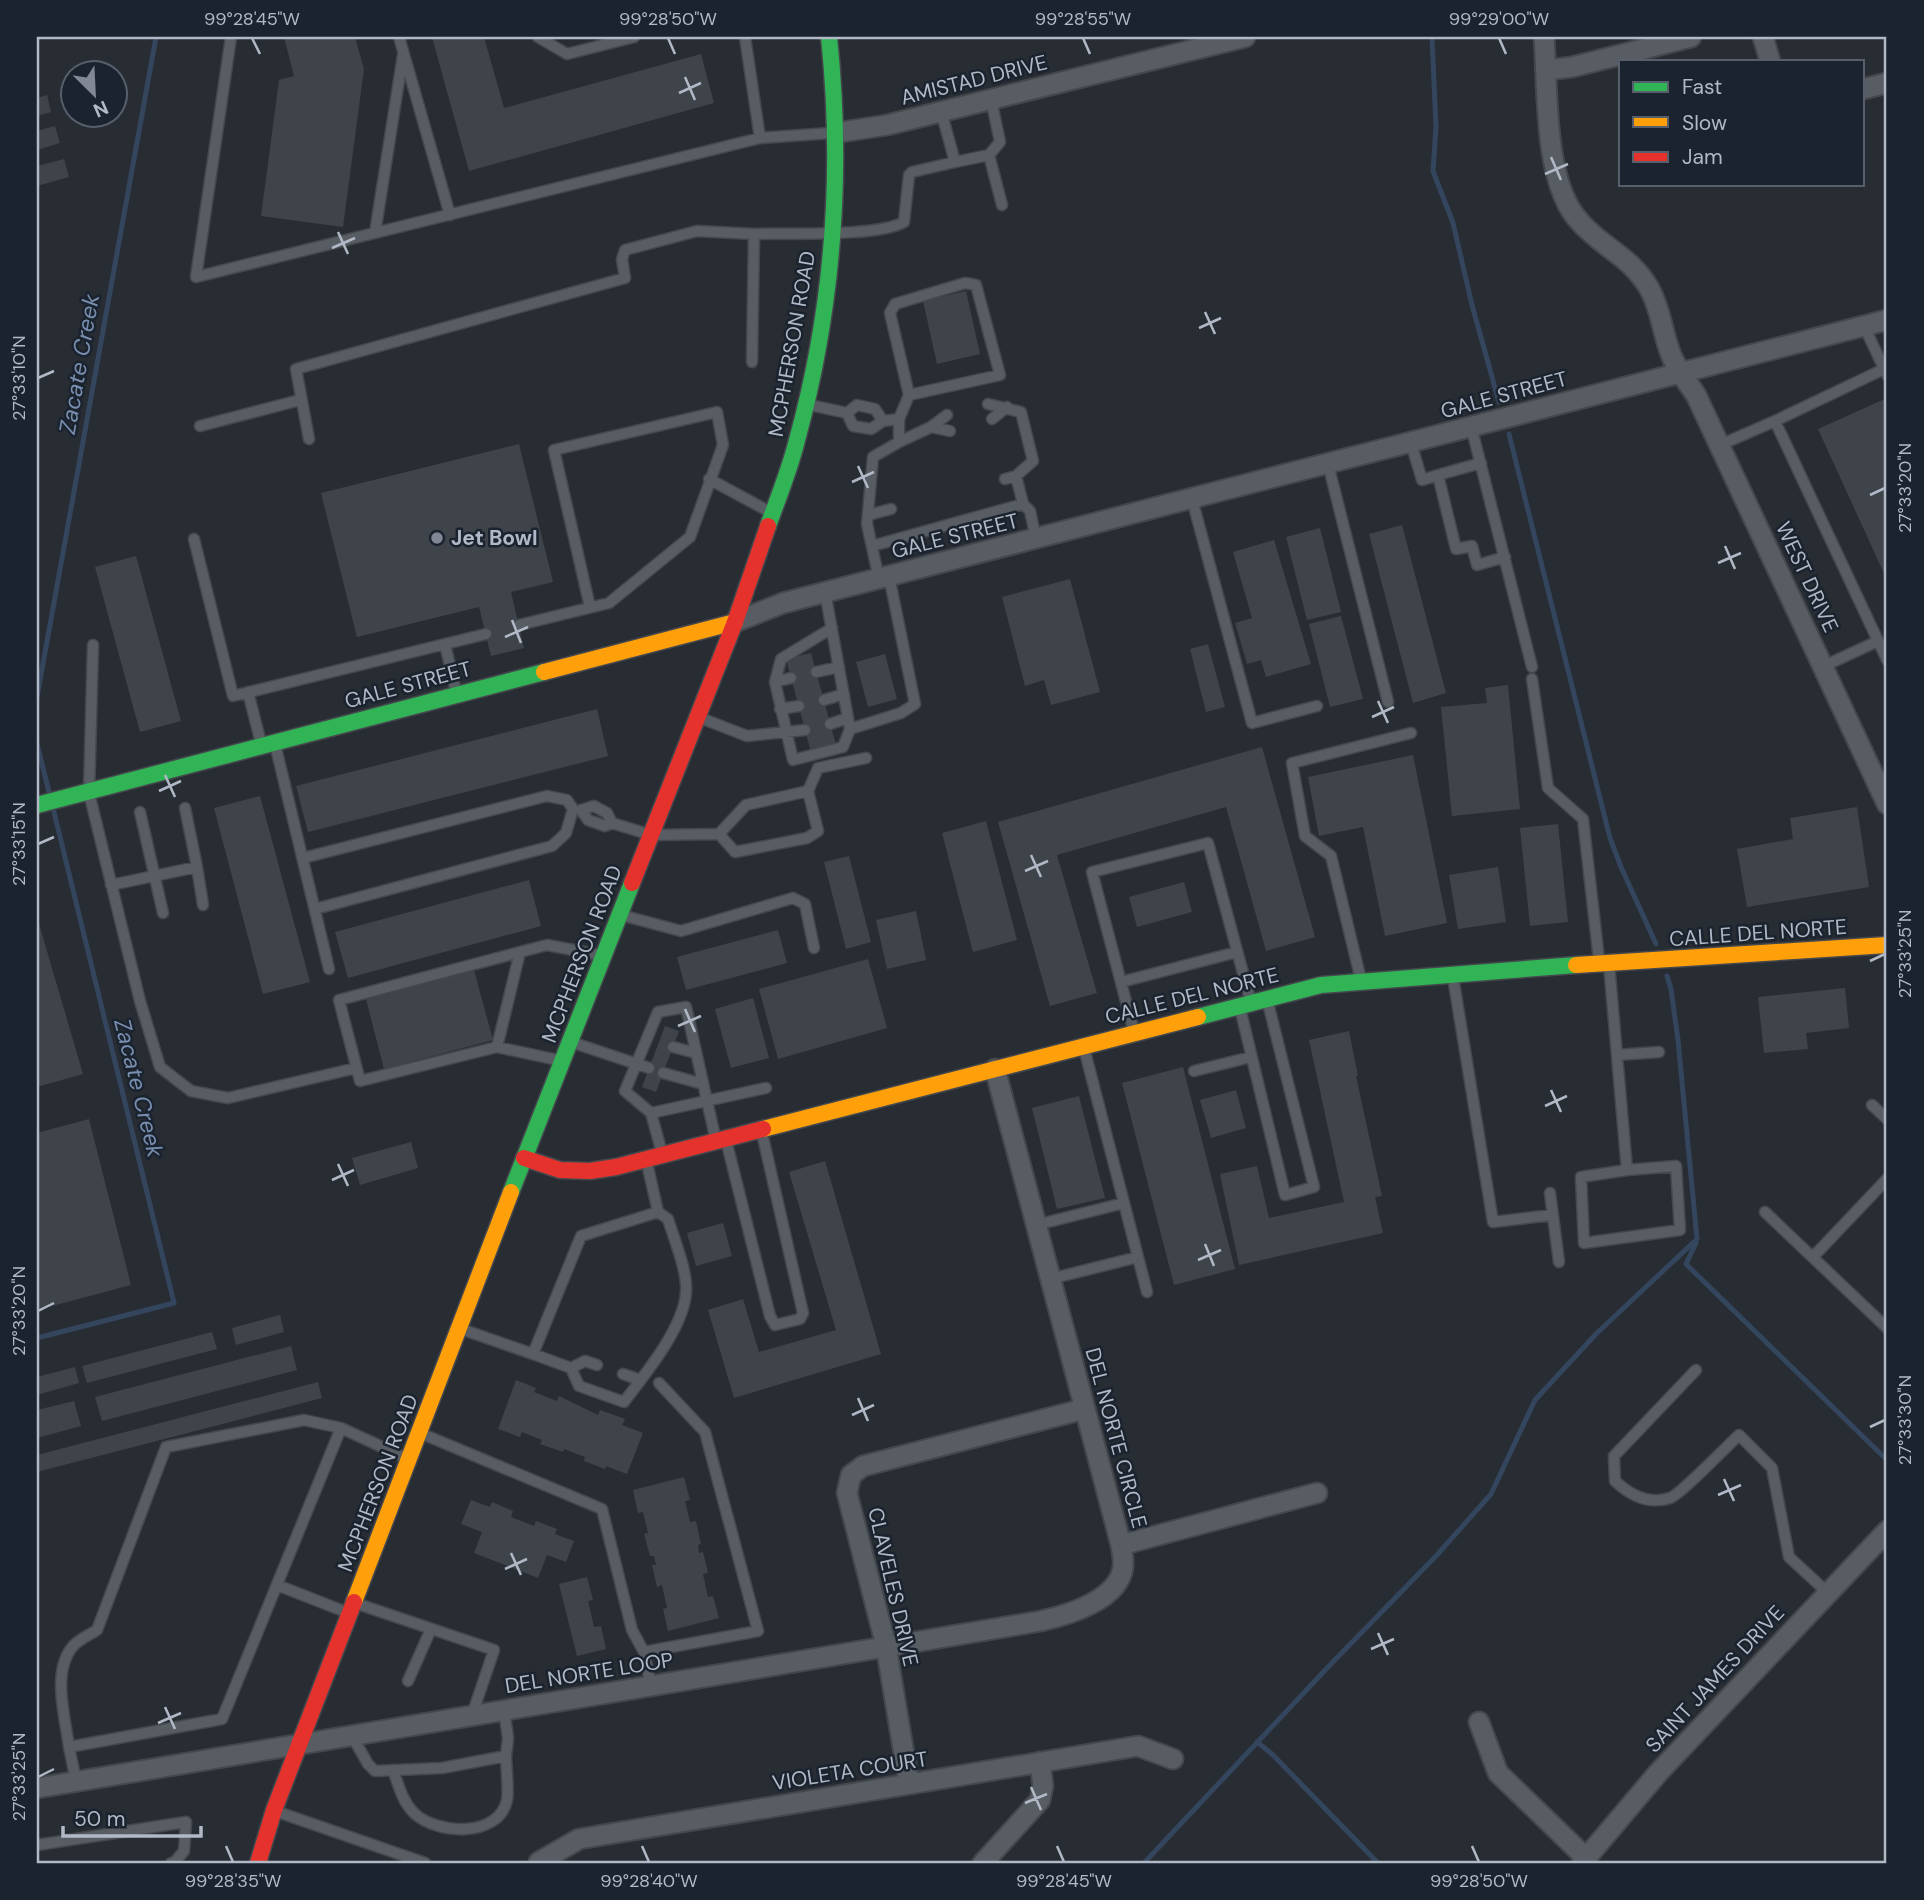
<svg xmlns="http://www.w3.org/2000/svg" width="1924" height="1900" font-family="'DM Sans',sans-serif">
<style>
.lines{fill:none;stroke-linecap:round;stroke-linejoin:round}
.stream{stroke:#34455e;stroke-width:5}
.building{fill:#3f444b}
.lane-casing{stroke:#44484d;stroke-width:13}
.street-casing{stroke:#44484d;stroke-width:23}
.fast-casing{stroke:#44484d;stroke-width:19}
.slow-casing{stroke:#44484d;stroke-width:19}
.jam-casing{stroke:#44484d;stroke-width:19}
.lane{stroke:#585c63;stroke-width:10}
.street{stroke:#585c63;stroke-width:19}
.fast{stroke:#30b455;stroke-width:16}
.slow{stroke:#ff9f0a;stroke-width:16}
.jam{stroke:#e5322d;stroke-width:16}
.ticks{fill:none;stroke:#b1b9c7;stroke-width:2.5}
.poi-dot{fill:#818894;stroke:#1b232f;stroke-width:2.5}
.labels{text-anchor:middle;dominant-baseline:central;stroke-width:5;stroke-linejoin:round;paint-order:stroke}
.street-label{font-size:21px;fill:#b1b9c7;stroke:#1b232f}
.poi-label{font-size:21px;font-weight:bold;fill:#b1b9c7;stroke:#1b232f;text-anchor:start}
.water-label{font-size:23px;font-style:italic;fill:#798faf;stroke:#1b232f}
.neatline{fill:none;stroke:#b1b9c7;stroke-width:2.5}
.ticks-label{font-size:18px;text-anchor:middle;fill:#b1b9c7}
</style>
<rect width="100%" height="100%" fill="#282d34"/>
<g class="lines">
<path class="stream" d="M1432,37L1436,127L1433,171L1453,223L1472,305L1499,402
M1509,434L1610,838L1621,867L1656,944
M37,697L156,37
M37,744L49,792
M1696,1243L1686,1264L1887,1460
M37,1338L174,1303L53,808
M1257,1742L1272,1754L1378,1863
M1144,1863L1328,1667L1437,1555L1491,1494L1535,1400L1596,1334L1697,1239L1678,1040L1671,989L1667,976"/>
</g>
<path class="building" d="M284,37H355L364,69L343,227L261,216L279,80L294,76Z
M432,37H484L504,108L701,54L714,103L469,171Z
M47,95L51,112L37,116V98Z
M55,126L60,143L37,150V131Z
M64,159L69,177L37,186V166Z
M966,291L980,354L937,364L923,301Z
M1887,398V580L1818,429Z
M519,444L553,582L511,592L524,648L491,656L479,607L357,637L321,493Z
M1402,525L1446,693L1413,703L1369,534Z
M1320,528L1341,612L1307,620L1286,537Z
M1274,540L1311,664L1266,677L1261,660L1247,664L1235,623L1252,618L1233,552Z
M136,556L181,721L140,732L95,567Z
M1070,579L1100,692L1051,705L1044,680L1025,686L1002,597Z
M1341,616L1363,699L1330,707L1309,624Z
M1208,644L1225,707L1206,712L1190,649Z
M811,653L836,745L811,752L786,659Z
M885,654L897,699L868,707L856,662Z
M1508,685L1520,809L1452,816L1441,707L1487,703L1485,688Z
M597,709L608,756L308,832L296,786Z
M1262,747L1315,937L1266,951L1226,807L1057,855L1097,993L1050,1006L998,822Z
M1413,755L1447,923L1385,936L1363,827L1319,836L1308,777Z
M260,796L310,982L263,994L214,808Z
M1857,807L1869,887L1747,907L1737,849L1793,839L1790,818Z
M986,821L1017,940L973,952L942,833Z
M1558,824L1568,922L1530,926L1520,828Z
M849,856L871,942L846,949L824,862Z
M1498,867L1506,922L1458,929L1449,875Z
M529,880L541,926L348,978L335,932Z
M1184,882L1192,912L1137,927L1129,897Z
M916,911L926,960L887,969L876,920Z
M37,917L83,1074L37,1087Z
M778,930L787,963L686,990L677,957Z
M868,959L887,1028L778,1059L759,989Z
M474,970L493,1040L384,1069L366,999Z
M1845,988L1849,1028L1806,1033L1808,1049L1764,1053L1758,997Z
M753,998L769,1058L731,1068L715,1009Z
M665,1026L679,1031L656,1092L642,1087Z
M1349,1031L1358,1076H1356L1382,1196L1375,1197L1383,1233L1239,1265L1220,1174L1257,1166L1269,1218L1344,1202L1309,1040Z
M1183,1067L1235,1269L1174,1285L1122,1083Z
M1236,1090L1246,1128L1211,1138L1200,1100Z
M1079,1096L1105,1198L1057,1209L1032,1108Z
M89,1119L131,1285L37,1310V1133Z
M411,1142L418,1168L360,1185L352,1158Z
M825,1161L881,1354L734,1398L708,1310L743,1299L759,1352L836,1330L789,1172Z
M723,1223L732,1256L696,1266L687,1233Z
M280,1315L284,1332L236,1345L232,1328Z
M212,1332L217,1349L87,1383L82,1366Z
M291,1346L297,1370L102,1421L95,1397Z
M75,1367L79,1383L37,1395V1377Z
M516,1380L536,1388L534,1392L557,1401L559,1396L598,1415L600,1410L625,1419L622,1425L643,1433L627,1474L606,1466L605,1469L584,1461L585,1457L564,1449L563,1452L540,1444L542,1440L522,1432L520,1437L498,1429Z
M318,1382L322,1398L37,1472V1455Z
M74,1401L81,1426L37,1438V1410Z
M684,1477L690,1500L685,1501L690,1522L696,1521L701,1544L698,1545L699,1553L703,1552L708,1573L703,1574L708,1597L713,1596L719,1618L668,1631L663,1609L667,1608L662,1585L657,1587L652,1565H656L654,1556H650L644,1534L648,1533L643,1512L638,1513L633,1490Z
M471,1500L490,1507L492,1502L513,1511L511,1517L534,1526L536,1521L557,1529L555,1534L574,1541L566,1562L547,1555L538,1578L474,1553L482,1532L461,1524Z
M587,1577L593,1600L588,1601L594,1627L601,1626L606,1649L577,1656L559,1584Z"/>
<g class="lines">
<defs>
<path id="lane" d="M231,37L196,277L760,138L831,133
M399,37L450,215
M538,37L567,54L634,37
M745,37L760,138
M941,111L955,162L989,155L1000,142L991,99
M989,155L1002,205
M375,233L403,55
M1864,326L1887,375
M752,362L754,234C788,233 878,237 904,222L909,175L912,172L955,162
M988,404L1021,412L1033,461L1016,476L1005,479
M810,405L847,413
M857,405L875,409L883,421L871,429L853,426L847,413Z
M992,419L1007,407
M883,421L899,419L909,395L890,313L895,304L965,283L976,285L1000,375L909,395
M1775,421L1884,369
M200,426L300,400
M1471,426L1532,667
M931,427L950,431
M309,439L296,369L625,278L622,259L625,250L697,231L754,234
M899,442L931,427L947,415
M1411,443L1422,480L1438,475L1456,549L1472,546L1477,565L1505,557
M1720,445L1775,421L1887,660
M1328,464L1388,702
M1438,475L1481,463
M1016,476L1023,504
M709,479L770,512
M1192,499L1252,723L1317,706
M868,515L891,509
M194,539L233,696L486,634
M872,546L1023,504L1030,511L1036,539
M879,579L867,524L873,457L899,442V419
M825,592L850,729L901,713L915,704L889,576
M519,625L609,603L690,537L723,445L717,412L554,450L590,607
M832,628L781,659L775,682L793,760L843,747L850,729
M445,644L456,692
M93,645L89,793L140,1001L160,1067L191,1091L228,1098L356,1068
M1824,666L1878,641
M816,672L839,667
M1532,679L1548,788L1583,819L1599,960
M775,682L791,678
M248,692L261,743
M824,700L844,694
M780,709L799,706
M698,717L747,736L805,730
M830,724L848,718
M275,744L329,969
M808,791L818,768L866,758
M594,806L607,813L612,823L605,826L588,820L581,810Z
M185,808L197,867
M140,812L163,913
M612,823L651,835L719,834L746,805L808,791L818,831L807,838L735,852L719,834
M303,858L547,796L567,800L573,809L566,833L552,846L315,909
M111,885L197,867L203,905
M621,915L681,931L793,898L805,904L814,948
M520,952L497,1047L360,1081L339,1000L520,952L547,945L600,955
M1609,964L1627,1170L1581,1177L1584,1243L1680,1230L1676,1166L1627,1170
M1453,977L1493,1222L1552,1215
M1361,980L1331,856L1305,836L1292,763L1411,733
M1121,982L1237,952
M1240,1008L1285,1195L1314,1187L1268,1003
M1134,1032L1092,872L1208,843L1250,999
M571,1042L649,1068
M497,1047L558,1060
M673,1047L696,1053
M1084,1048L1147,1292
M1617,1055L1659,1052
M1194,1071L1251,1057
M663,1073L703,1084
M1872,1105L1887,1119
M651,1113L662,1153
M726,1140L770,1316L775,1325L800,1319L803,1313L762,1133
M716,1141L686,1007L658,1012L625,1091L651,1113L766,1088
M1550,1193L1559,1262
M1765,1212L1887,1328
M1036,1225L1124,1203
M1813,1257L1887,1179
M1050,1279L1138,1257
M461,1329L533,1354L581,1236L658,1212L647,1163
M533,1354L571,1368L579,1386L624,1402C645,1374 683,1329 686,1293C688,1272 674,1239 668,1219L658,1212
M571,1368L585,1361L597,1365
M1696,1370L1614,1456L1615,1481C1630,1495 1649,1505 1670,1498C1680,1495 1728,1445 1739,1435L1772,1468L1789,1557L1828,1593
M623,1374L640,1380
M420,1433L602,1509L632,1630L644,1652L651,1686
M277,1585L346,1612
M355,1603L494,1650L472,1715
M644,1652L758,1631L705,1432L659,1383
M408,1681L431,1629
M352,1736L368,1764L375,1771L442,1768L506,1756L508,1738L504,1710
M69,1747C65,1716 51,1670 74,1645C80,1639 89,1635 97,1630L166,1447L304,1420L341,1428
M393,1770C399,1786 402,1801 414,1813C437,1835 499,1838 507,1800C509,1791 506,1767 506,1756
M76,1781L69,1747L222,1719L341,1428L406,1458
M275,1811L425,1863
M37,1845L186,1822L184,1851L174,1863H171"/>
<path id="street" d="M1544,37C1548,90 1543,183 1580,222C1603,248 1630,256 1649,288C1660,307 1662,329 1669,349C1674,366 1686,380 1696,395L1887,804
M1763,37L1770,61
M1547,70L1572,67L1691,37
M1863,89L1887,83
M835,133L887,125L1245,37
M735,622L783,603L1887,320
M1121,1545L1317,1493
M1479,1722L1498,1773L1586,1858
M909,1784L886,1646L847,1493L851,1475L863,1466L1084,1409
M37,1788L1041,1621C1068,1615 1119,1600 1123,1567C1124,1560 1122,1552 1121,1545L995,1069
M539,1862L579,1839L1138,1746L1173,1759
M983,1863L1040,1800L1043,1786L1040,1762
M1582,1863L1658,1773L1887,1531"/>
<path id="fast" d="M768,526C778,498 790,469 797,440C833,309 843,172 829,37
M37,805L544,672
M1198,1017L1321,985L1576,965
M511,1192L632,883"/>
<path id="slow" d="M544,672L735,622
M1576,965L1887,945
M763,1129L1198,1017
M354,1602L511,1192"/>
<path id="jam" d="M632,883L735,622L768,526
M524,1158L560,1170L590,1171L616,1167L763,1129
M258,1863L274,1810L354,1602"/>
</defs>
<use href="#lane" class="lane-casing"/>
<use href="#street" class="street-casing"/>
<use href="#fast" class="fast-casing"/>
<use href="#slow" class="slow-casing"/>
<use href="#jam" class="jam-casing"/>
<use href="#lane" class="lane"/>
<use href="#street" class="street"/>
<use href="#fast" class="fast"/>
<use href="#slow" class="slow"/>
<use href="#jam" class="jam"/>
</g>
<path class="ticks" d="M252,38L260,54M668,38L675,54M1083,38L1090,54M1499,38L1506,54M685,77L695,100M679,93L701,83M1551,157L1561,180M1545,174L1568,164M338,232L348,254M332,248L355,238M1205,312L1215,334M1199,328L1221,318M38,378L54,371M858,466L868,488M852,482L874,472M1870,495L1885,488M1725,546L1735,569M1718,563L1741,553M512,620L521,643M505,637L528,627M1378,701L1388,723M1372,717L1394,707M165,775L175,797M159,791L181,781M38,844L54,837M1031,855L1041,877M1025,871L1048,861M1870,961L1885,954M685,1009L695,1032M678,1026L701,1016M1551,1090L1561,1112M1545,1106L1567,1096M338,1164L348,1186M332,1180L354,1170M1205,1244L1214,1266M1198,1260L1221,1250M38,1311L54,1303M858,1398L868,1421M852,1415L874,1405M1870,1427L1885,1420M1724,1479L1734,1501M1718,1495L1741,1485M511,1553L521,1575M505,1569L527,1559M1378,1633L1388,1655M1371,1649L1394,1639M165,1707L175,1729M158,1723L181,1713M38,1777L54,1769M1031,1787L1041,1810M1025,1803L1047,1794M226,1846L233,1862M642,1846L649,1862M1057,1846L1064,1862M1472,1846L1479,1862"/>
<circle class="poi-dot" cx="437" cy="538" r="7"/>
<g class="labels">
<g class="street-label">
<text transform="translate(974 80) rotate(-14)">AMISTAD DRIVE</text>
<text transform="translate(792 344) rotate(-80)">MCPHERSON ROAD</text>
<text transform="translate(1504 395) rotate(-15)">GALE STREET</text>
<text transform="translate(955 536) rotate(-14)">GALE STREET</text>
<text transform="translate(1807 577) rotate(65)">WEST DRIVE</text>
<text transform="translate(408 685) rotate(-15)">GALE STREET</text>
<text transform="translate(1758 933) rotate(-4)">CALLE DEL NORTE</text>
<text transform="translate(582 954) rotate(-69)">MCPHERSON ROAD</text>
<text transform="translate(1192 996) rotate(-14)">CALLE DEL NORTE</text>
<text transform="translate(1116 1438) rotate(75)">DEL NORTE CIRCLE</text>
<text transform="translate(378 1483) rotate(-69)">MCPHERSON ROAD</text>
<text transform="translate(893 1587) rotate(77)">CLAVELES DRIVE</text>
<text transform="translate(589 1673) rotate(-9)">DEL NORTE LOOP</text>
<text transform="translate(1715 1679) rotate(-47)">SAINT JAMES DRIVE</text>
<text transform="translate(850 1771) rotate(-9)">VIOLETA COURT</text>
</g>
<g class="poi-label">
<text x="451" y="538">Jet Bowl</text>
</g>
<g class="water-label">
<text transform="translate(79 364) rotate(-80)">Zacate Creek</text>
<text transform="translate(139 1088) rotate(76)">Zacate Creek</text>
</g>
</g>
<rect width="1924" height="1900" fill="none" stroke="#1b232f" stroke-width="77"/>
<rect x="1619" y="60" width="245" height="126" fill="#1b232f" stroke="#575f6c" stroke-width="2"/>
<rect x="1633" y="82" width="35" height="10" fill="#30b455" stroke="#575f6c" stroke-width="2"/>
<text x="1682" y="94" font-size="21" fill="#b1b9c7">Fast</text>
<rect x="1633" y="117" width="35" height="10" fill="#ff9f0a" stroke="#575f6c" stroke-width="2"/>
<text x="1682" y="130" font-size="21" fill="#b1b9c7">Slow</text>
<rect x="1633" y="152" width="35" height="10" fill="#e5322d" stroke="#575f6c" stroke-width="2"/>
<text x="1682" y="164" font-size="21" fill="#b1b9c7">Jam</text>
<g transform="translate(94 94) rotate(156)"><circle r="33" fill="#1b232f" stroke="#575f6c" stroke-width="2"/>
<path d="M0-5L12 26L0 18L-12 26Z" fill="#818894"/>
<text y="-10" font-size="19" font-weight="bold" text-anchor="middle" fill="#b1b9c7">N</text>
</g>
<path d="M63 1826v10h138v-10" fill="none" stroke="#b1b9c7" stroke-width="3.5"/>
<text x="74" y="1826" font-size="21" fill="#b1b9c7" stroke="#1b232f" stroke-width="5" paint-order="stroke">50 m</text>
<rect x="38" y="38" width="1847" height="1824" class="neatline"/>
<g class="ticks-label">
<text x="252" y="25">99°28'45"W</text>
<text x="668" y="25">99°28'50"W</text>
<text x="1083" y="25">99°28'55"W</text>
<text x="1499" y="25">99°29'00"W</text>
<text transform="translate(19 378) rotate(-90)" y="6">27°33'10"N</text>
<text transform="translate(1905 488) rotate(-90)" y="6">27°33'20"N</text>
<text transform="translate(19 844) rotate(-90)" y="6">27°33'15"N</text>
<text transform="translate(1905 954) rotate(-90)" y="6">27°33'25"N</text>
<text transform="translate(19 1311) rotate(-90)" y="6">27°33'20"N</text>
<text transform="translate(1905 1420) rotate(-90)" y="6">27°33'30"N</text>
<text transform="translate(19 1777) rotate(-90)" y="6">27°33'25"N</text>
<text x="233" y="1887">99°28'35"W</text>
<text x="649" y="1887">99°28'40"W</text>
<text x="1064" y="1887">99°28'45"W</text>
<text x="1479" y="1887">99°28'50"W</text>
</g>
</svg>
